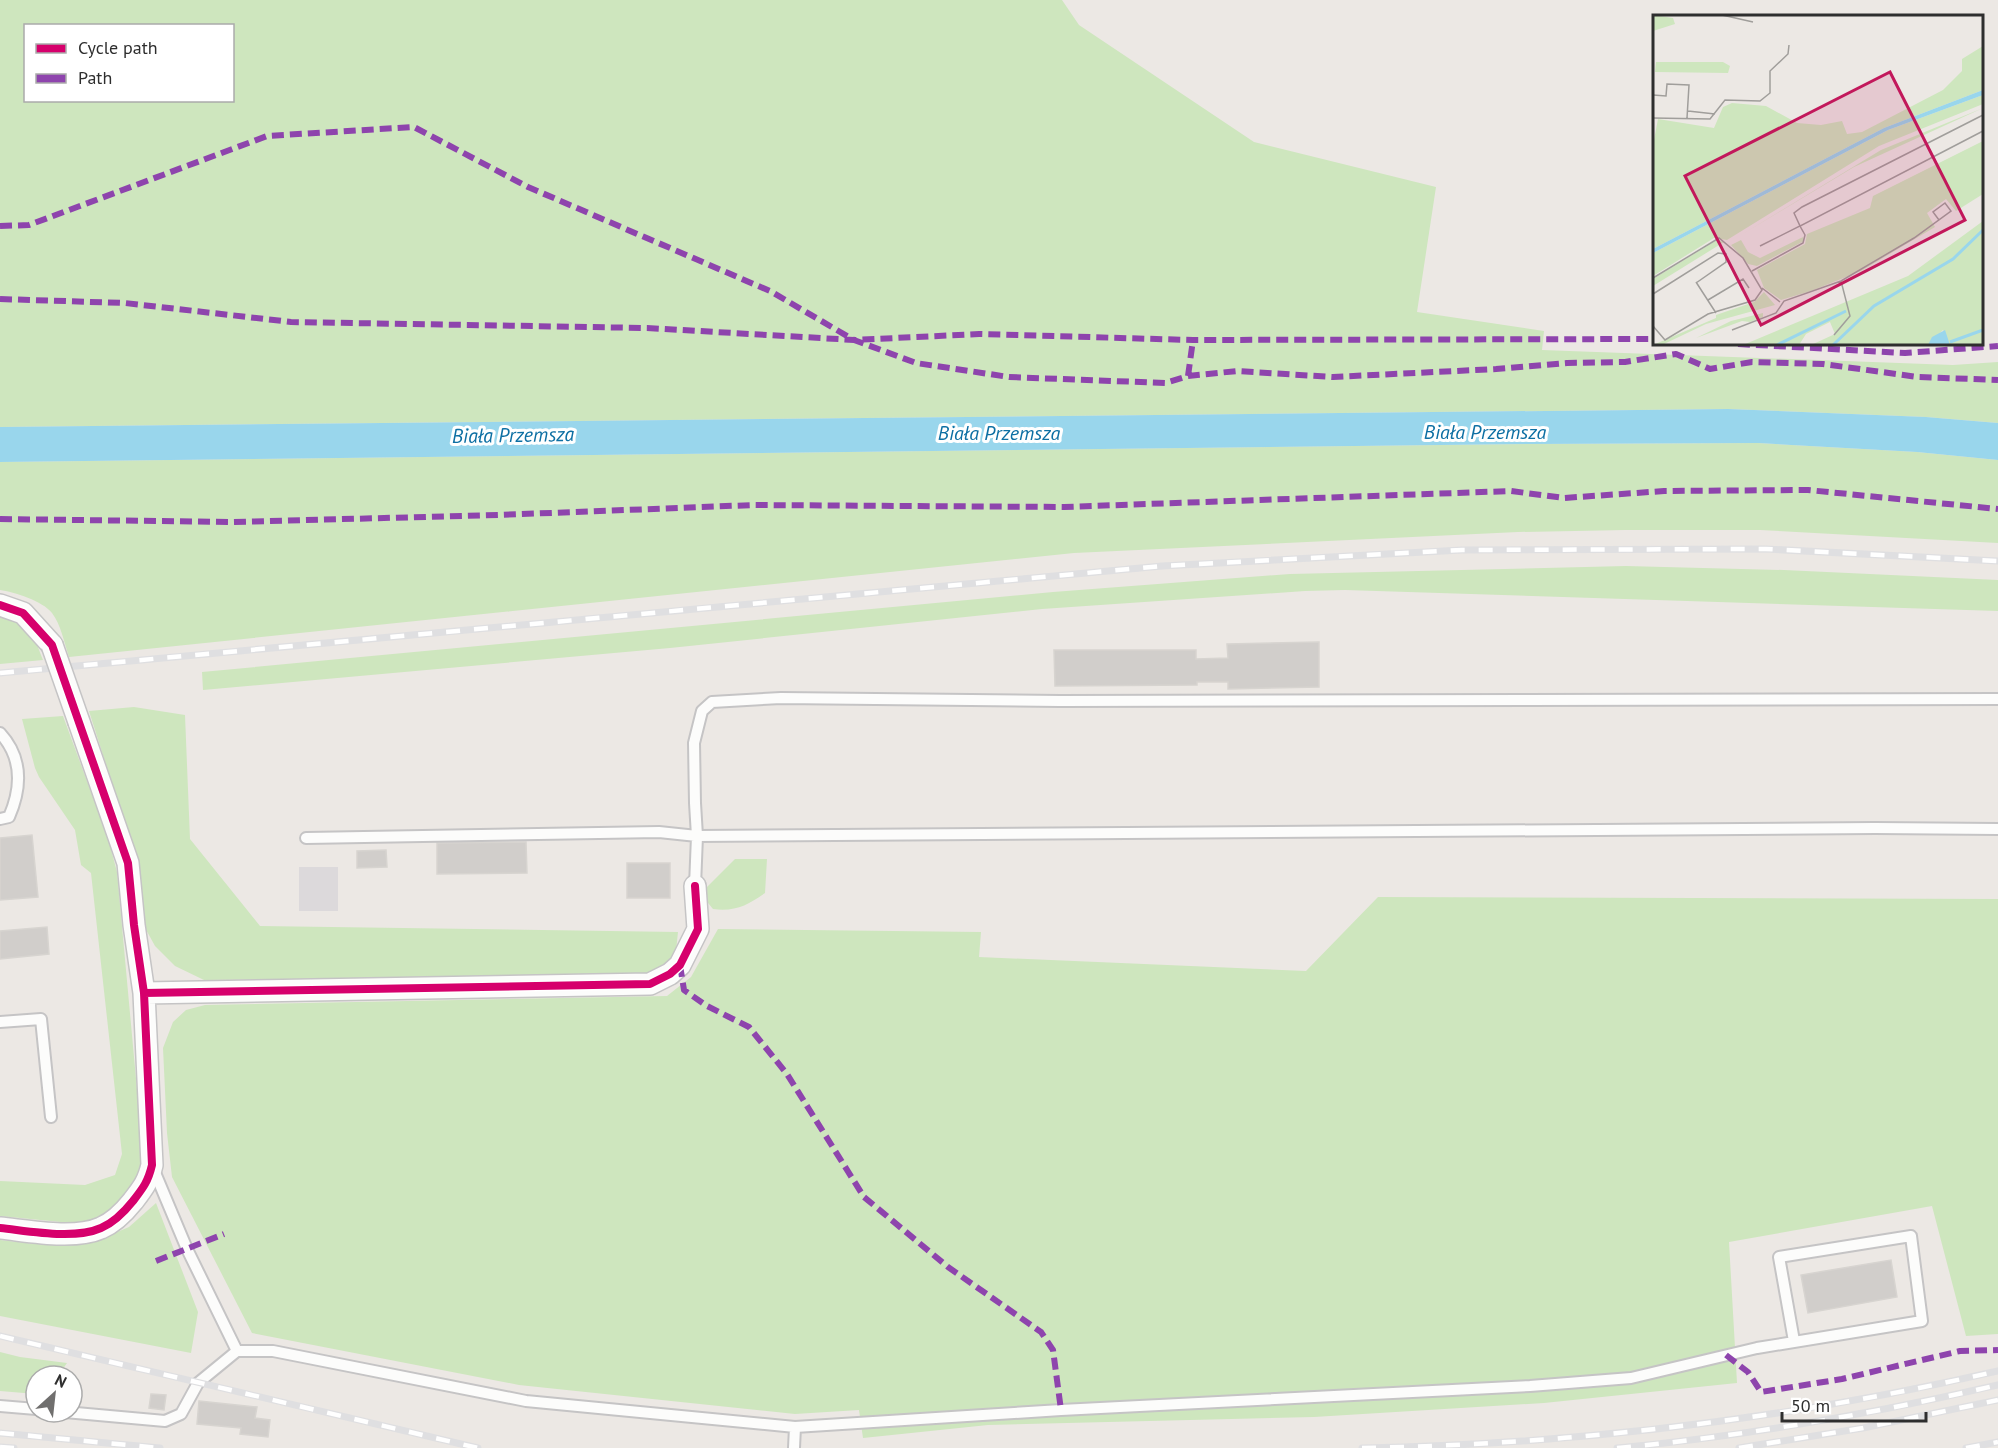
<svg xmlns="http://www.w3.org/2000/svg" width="1998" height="1448" font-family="'PT Sans',sans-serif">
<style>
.industrial{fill:#dcd9db}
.green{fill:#cee6be;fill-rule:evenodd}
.water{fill:#99d6ec}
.building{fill:#d1cecb;stroke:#d7d4d0;stroke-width:1.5}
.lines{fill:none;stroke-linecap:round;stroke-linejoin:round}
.service-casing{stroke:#c5c4c5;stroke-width:14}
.minor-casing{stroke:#c5c4c5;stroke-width:24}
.service{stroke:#fcfcfb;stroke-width:10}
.minor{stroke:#fcfcfb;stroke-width:21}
.rail-casing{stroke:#dfdfe1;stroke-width:7}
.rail{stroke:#fff;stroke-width:4.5;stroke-dasharray:14;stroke-linecap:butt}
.minor-bridge-casing{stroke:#c5c4c5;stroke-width:24;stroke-linecap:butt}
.minor-bridge{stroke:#fcfcfb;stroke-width:21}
.quiet{stroke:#8e44ad;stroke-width:6;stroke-dasharray:12 6;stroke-linecap:butt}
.cycleway-casing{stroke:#fff;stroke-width:11}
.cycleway{stroke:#d6006c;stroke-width:8}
.labels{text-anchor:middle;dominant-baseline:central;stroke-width:6;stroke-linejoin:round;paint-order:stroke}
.water-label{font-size:20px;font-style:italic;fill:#0d6fa3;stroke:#fff}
.inset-river{fill:none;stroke:#99d6ec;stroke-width:3}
.inset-road{fill:none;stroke:#a09e9b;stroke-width:1.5}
.view{fill:#c2185b;fill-opacity:0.15;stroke:#c2185b;stroke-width:3}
.inset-edge{fill:none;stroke:#2e2e2e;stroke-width:3}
</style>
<rect width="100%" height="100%" fill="#ece8e4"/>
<path class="industrial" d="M299,867H338V911H299Z"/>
<path class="green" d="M0,0H1062L1079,25L1254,142L1436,187L1417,312L1544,331L1542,350L1953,365L1998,362V423L1926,417L1728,409L0,427ZM26,26H232V100H26Z
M1758,443L1917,452L1998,460V543L1760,530H1625L1518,532L1074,553L69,657C64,642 61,625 52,613C43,601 14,592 0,590V462L1530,444Z
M1626,566L1784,570L1998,580V611L1345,590L1305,591L1042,609L670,648L203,690L202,672L1053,592L1290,574Z
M0,615C29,624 33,633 43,660L0,664Z
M134,707L185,715L190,839L260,926L678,932L676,951L669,968L654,975L204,980L175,966L155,946L144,926L135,856L89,711Z
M63,716L108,838L117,872L142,1144V1158L139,1176L130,1195L103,1217L81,1224L0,1216V1181L85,1185L115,1175L122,1154L91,873L81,865L75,830L39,777L35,768L22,719Z
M735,859H767L765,893C748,905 735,912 713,909L704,898L703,886L707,887Z
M1378,897L1998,899V1334L1966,1336L1932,1206L1729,1242L1737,1383L1544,1403L1314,1417L988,1425L863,1438L859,1410L795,1414L519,1385L252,1333L172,1177L167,1133L163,1048L173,1022L186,1010L205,1005L667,996L691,977L718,929L981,932L979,957L1306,971Z
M156,1203L198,1312L191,1353L0,1316V1240L35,1244L91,1243L129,1227Z
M0,1352L20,1357L67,1363L58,1376H36V1394L0,1391Z"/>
<path class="water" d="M1728,409L1926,417L1998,423V460L1917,452L1758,443L1530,444L0,462V427Z"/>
<path class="building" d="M1319,642V687L1228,689V682H1197V685L1055,686L1054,650H1196V659L1228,658L1227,644Z
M32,835L38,897L0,900V838Z
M526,842L527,873L437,874V843Z
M386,850L387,867L357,868V851Z
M627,863H670V898H627Z
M47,927L49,954L0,959V931Z
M1891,1260L1897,1297L1808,1313L1801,1275Z
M151,1394L166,1395L164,1410L149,1408Z
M199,1401L257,1407L255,1418L270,1420L268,1437L240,1434L241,1428L197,1424Z"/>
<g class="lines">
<defs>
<path id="service" d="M0,733C23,758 22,787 9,817L0,819
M306,838L659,832L697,836L695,803L694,743L702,711L712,702L781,698L1060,701L1998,699
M695,886L697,836L1875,828L1998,829
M0,1022L41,1019L51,1117
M153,1168L187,1249L237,1351
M0,1406L36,1409
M65,1412L165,1421L181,1414L198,1383L237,1351H273L526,1401L795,1427L1061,1410L1530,1386L1631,1378L1757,1348L1922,1321L1911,1236L1779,1257L1794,1341
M794,1448L795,1427"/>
<path id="minor" d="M0,605L23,613L52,645
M144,993L650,984L670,974L680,965L698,929L695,886
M0,1228C29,1231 74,1240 101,1228C113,1223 125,1211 133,1201C143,1188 148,1182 152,1165L144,993L134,925L128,863L79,722"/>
</defs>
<use href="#service" class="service-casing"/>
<use href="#minor" class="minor-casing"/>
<use href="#service" class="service"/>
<use href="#minor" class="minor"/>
<defs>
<path id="rail" d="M0,673L1162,566L1462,550L1766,549L1998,561
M0,1336L478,1448
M0,1433L160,1448
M0,1447L14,1448
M1362,1448C1576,1444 1789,1419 1998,1371
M1617,1448C1745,1436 1872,1414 1998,1385
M1739,1448L1863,1428L1998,1400
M1966,1448L1998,1442"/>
</defs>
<use href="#rail" class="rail-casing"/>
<use href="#rail" class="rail"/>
<defs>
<path id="minor-bridge" d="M52,645L79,722"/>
</defs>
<use href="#minor-bridge" class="minor-bridge-casing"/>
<use href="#minor-bridge" class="minor-bridge"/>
<path class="quiet" d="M0,226L29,225L267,136L414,127L528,187L770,291L854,340L916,363L1009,377L1165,383L1188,376L1237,371L1333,377L1496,369L1567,363L1625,362L1676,354L1710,369L1752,362L1823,364L1918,377L1998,380
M0,299L125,303L291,322L647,328L854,340L979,334L1193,340L1654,339
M1738,344L1905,353L1998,346
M1188,376L1193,340
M0,519L233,522L498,515L754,505L1064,507L1511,491L1564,498L1664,491L1808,490L1998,509
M680,965L684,990L707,1006L749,1027L787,1074L864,1197L948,1267L1041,1332L1053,1350L1061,1410
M156,1261L224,1234
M1726,1355L1748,1372L1761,1392L1842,1379L1960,1351L1998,1350"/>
<defs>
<path id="cycleway" d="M0,605L23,613L52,645L128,863L134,925L144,993L152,1165C148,1182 143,1188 133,1201C125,1211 113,1223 101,1228C74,1240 29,1231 0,1228
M144,993L650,984L670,974L680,965L698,929L695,886"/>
</defs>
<use href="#cycleway" class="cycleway-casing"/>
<use href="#cycleway" class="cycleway"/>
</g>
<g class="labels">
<g class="water-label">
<text x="1485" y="432">Biała Przemsza</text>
<text x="999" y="433">Biała Przemsza</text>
<text transform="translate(513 435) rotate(-1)">Biała Przemsza</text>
</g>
</g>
<g transform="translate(1653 15)">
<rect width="330" height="330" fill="#ece8e4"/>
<path d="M0,0L20,3L22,9L0,16ZM330,31V75L231,113L0,234V130L5,104L61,113L70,92L79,88L113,91L144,108L168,110L189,106L194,119L209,117L290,75L309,56V44ZM3,47H70L77,51L75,58L2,57ZM330,80V89L226,131L74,225L61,223L0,261V238L235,115ZM330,93L201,152L88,220L228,135ZM330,126V179L303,196L293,184L274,198L282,212L208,256L158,276L128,285L111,273L104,255L152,229L154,219L217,193L220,181ZM330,206V330H297L290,315L275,330H158L182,319L177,307L153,319L146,330H90L255,261ZM150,222L151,226L104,251L95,249L78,230L88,225L95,237L107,243ZM64,225L71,227L0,271V264ZM111,277L122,290L53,309L9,330H0L63,303V300L101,287ZM110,298V302L97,307L89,306L43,323L78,306Z" fill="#cee6be"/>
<path d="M330,75V80L235,115L0,238V234L231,113ZM292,315L297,330H275L279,322Z" fill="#99d6ec"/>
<path class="inset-river" d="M297,327L330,315M124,330L193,296M180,330L221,291L300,244L330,215"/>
<path class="inset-road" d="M69,0L100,7M0,54V79M0,80L13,81L14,69L36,70L34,103M35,96L62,99M0,103L57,104L72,85L107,86L117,78V56L135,39L136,30M107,231L147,211L141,198L149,192L330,100M99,256L150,228L152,220L147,211L330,116M0,263L66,223L90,243L109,275L102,285L55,299L12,325L0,311M43,267L63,298M109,273L127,287M0,279L65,238L73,239V247L43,268M55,285L90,264L96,273M79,315L123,298L131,286L188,266L261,223L298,196L292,188L280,197L286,205M181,320L197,301L188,266"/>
<path class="view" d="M237,57L312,205L108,310L32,161Z"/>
<rect width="330" height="330" class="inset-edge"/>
</g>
<rect x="24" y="24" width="210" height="78" fill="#ffffff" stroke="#ababab" stroke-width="1.5"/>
<rect x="36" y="44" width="30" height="9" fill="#d6006c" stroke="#ababab" stroke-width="1.5"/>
<text x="78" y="54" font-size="18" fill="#2e2e2e">Cycle path</text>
<rect x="36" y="74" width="30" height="9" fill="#8e44ad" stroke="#ababab" stroke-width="1.5"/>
<text x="78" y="84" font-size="18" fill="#2e2e2e">Path</text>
<g transform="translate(54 1394) rotate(27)"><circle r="28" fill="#ffffff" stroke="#ababab" stroke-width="1.5"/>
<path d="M0-4.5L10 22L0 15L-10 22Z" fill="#706f6e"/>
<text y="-9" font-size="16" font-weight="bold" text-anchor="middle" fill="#2e2e2e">N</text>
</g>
<path d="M1782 1412v9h144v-9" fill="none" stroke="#2e2e2e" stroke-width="3"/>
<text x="1791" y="1412" font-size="18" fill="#2e2e2e" stroke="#ffffff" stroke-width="4.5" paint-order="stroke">50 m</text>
</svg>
